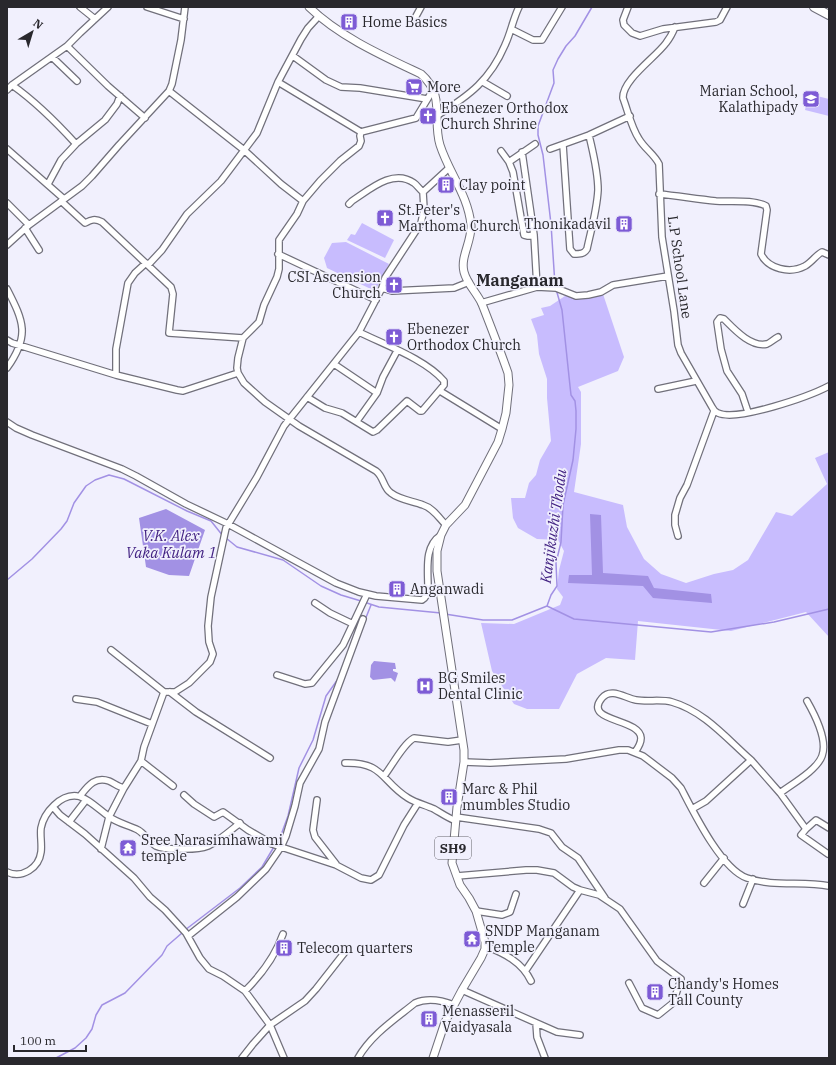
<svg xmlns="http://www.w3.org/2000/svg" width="836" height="1065" font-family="'IBM Plex Serif',serif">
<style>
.green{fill:#c8bcfe}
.water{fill:#a291e4}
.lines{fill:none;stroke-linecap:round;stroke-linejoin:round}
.stream{stroke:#a291e4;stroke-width:1.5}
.minor-casing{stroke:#71707b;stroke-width:8}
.major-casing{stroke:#71707b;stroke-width:9}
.highway-casing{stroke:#71707b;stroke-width:10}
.minor{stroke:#fff;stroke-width:5.5}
.major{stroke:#fff;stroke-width:7}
.highway{stroke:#fff;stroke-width:8}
.labels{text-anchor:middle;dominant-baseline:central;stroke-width:3.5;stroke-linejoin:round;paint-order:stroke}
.shield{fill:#f1f0fd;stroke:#65646b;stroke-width:1}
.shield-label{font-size:13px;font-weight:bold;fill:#29282d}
.poi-label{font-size:14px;fill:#29282d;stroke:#f1f0fd;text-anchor:start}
.street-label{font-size:14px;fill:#29282d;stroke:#f1f0fd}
.water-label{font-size:15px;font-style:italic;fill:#432383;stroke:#f1f0fd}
.quarter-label{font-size:16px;font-weight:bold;fill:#29282d;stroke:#f1f0fd}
</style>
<rect width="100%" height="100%" fill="#f1f0fd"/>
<path class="green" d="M809,94L829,99V116L805,110Z
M362,223L394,240L385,258L347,240L351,234L355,235Z
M346,242L389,264L375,291L327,268L324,258L332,243Z
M603,294L624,357L618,371L578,387L581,392V444L574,492L623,505L627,527L644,559L661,574L686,583L714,574L733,570L748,560L776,512L792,516L827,484L815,458L829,452V637L806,612L731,631L638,621L635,660L606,658L577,674L559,709H527L514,704L492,671L481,623L514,624L560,605L563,597L557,589L559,570L564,551L558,540L537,539L518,528L513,518L511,498H525L529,483L536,475L540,460L551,441L547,398V379L539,354L537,335L531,319L544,315L541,308L550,306L565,296L584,298Z"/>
<path class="water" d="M166,509L205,530L189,576L169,575L146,567L139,518Z
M590,514L601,515L603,573L648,576L654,588L711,594L712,603L653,598L643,586L568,583L569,575H592Z
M374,661L395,663L396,669H393V671L398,673L395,682L391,678L373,680L370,677L371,665Z"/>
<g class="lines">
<path class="stream" d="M555,285L551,224L543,155L538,135V126L554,83L553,70L558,59L566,46L575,36L592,7
M226,538L237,547L283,560L321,586L341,595L361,601
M7,580L32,559L61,529L67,521L74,503L86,486L95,480L109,475L124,479L187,511L211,521L223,536
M364,602L379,607L441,613
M547,606L574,619L711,632L774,622L829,609
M445,614L483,620H512L547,606L551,595L557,586L556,563L561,542L563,505L573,460L576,429V411L575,401L571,395L570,386L562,310L556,289
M365,620L371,605
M185,930L240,888L262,867L281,835L288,816L299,768L313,740L326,696L338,679
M56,1058L75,1048L86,1038L92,1029L96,1015L102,1005L125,993L162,955L167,946L182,933"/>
<defs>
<path id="minor" d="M80,7L95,19
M147,7L184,19
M628,7L623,20L624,25L632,33L640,36L663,29L716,22L720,20L727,7
M415,18L421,7
M675,27C673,32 670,38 666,43C656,57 622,80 623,98C628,111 631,127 639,139C645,149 654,154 659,164L662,237L674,311L678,345L681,353L712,407C713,409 715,412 718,413C737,422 810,396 829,386
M511,29L533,40H542L562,7
M67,46L108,86L145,118
M293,56L326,80L341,87L360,88L427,99
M52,57L77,81
M278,82L361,132
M483,82L507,96
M12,85C36,102 56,122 76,144
M7,90L12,85L67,46L80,33L108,7
M433,90L416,118L361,132L360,136L361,141L359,146L340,161L320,181L303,201L297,214L279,240V269L277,277L264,305L259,322L243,338L238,358L237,368L238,373L244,383L265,402L299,426L376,471C384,477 383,488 391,493C400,500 413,501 423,505C433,508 439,518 446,525
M169,91L244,150L281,184L303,201
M438,115C470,95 490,80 505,45C511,32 513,19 519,7
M563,145L570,249L574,254C580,254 584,254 587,249C591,230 597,210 598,190C598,171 593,153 589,135
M7,149L64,199
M550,149L589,135L630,116
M501,151L509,162L513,172L524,235L528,236L534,235
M522,152L534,235L537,287
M509,162L535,144
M48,184L61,160L76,144L105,120L117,104L120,96
M659,194C678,196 697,199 716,201C729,202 754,199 766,206L767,210L761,254C768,269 790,274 805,266C812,262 816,255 822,252L829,255
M61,201L85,223C91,220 95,218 102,222L171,287L173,294L169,333L243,338
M7,203L29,225
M349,204L352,201C369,190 393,168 414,183C417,185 420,190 423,192
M25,228L39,250
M7,245L29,225L82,186L92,176L119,145L169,91L172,84L181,40L185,7
M278,254L376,300
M148,265L162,250L187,214L221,181L257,133L278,82L301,39L308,28L319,16
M382,288L392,291L454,288L469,282
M7,289C24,322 30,336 7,368
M481,303L537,287L556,288L576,296L588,295L601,292L613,285L668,276
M7,340L12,343L116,375L177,390L183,391L238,373
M334,364L377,393
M116,375V349L128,283L135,273L146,263
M658,389L696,381
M440,391L502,429
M307,397L325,408L342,413L373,432L377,430L407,401L420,411H422L444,385V381C425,359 385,345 359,332
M748,412L742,394L727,371L721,349L717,322L720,318L724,319C734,329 751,348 767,344C770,343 774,339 778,337
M357,421L377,393L383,377L397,351
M7,422L16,428L32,435L122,469L136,476L186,504L228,524L336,583L359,592L376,596L422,600C427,597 427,593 428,588C428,569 424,546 441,535
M678,536L675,525V515L680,498L687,485L714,411
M315,603L330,613L353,624
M111,650L164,692
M277,675L305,684L312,683L343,645L367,594
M170,692L196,712L270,758
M76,699L97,702L152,724
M635,752C638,748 641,743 641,738C640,718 582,722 602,698C611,687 625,698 636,700C648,702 661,699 672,702C704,711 727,739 751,760
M141,761L173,786
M464,762L490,763L566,759L619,750H628L643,756L651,762L672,778L681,788C693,811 721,869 747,878C773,887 802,881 829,886
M345,763C384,762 381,781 408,798C416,803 425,805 434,809C441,813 448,818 456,821
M384,776C392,766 403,744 414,738L448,742L462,740
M780,793L806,829L816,820L829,828
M184,795L194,804L214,817L223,812L248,830L272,844L336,865L361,878L371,880L379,875L404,825L418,803
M80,796C88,786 95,776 109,781C114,783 118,787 124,788L141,761L144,747L164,692H175L189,683L210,662L213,654L209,642L208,626L211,597L226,528L257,477L284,426L359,332L382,288L385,278L421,223L424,209L423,192L449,168
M317,800L313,830L315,837L336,864
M53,807L60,815L85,834L134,878L150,897L165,910L186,933L200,958L209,969L223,976L245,991L270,1025L284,1058
M692,809L706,801L751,760L780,793C792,784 817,770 822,756C828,740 815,715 807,701
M456,817L539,829L551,833L562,847L578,858L605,898
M69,822L86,800
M806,829L801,835L828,854
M101,849L109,817L124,788
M7,872C22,879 39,868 41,852C42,844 40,835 41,828C44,812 61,794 77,796C85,796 101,811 108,816C117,823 128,825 138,830C145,834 149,842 156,846C163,849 170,849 177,849C187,849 198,850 208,846C219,841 230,831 240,823
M457,876L526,870H537L554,873L573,887L580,890L599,895L620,909L657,961L681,979L673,1003L658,1015L642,1008L629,983
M704,883L724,858
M743,904L753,879
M476,911L502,915L510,912L516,894
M188,936L237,897L266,869L281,847L286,836L295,806L300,783L319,749L325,722L363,619
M485,946C504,953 522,962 531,981
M526,970L580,890
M462,990L557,1032L580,1035
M245,991C262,974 275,957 283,934
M536,1023L537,1037L545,1058
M242,1058L253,1044L270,1025L305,1001L316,989L345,952
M358,1058C371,1035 394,1020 415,1003C427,998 441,1000 454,1005"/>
<path id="major" d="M309,7C340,37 383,56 421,74C446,96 432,119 440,145C449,173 468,195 471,225C472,241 460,257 464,272C467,284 477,293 482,304C491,327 500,350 508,373L509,385L506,413L502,429L498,442L465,505L446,525L441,535L437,551V571L464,750V762L457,807L452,863L460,885L469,898L476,911L485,942V949L481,958L462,990L445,1022L433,1058"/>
<path id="highway" d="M814,7L829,15"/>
</defs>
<use href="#minor" class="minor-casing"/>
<use href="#major" class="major-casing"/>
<use href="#highway" class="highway-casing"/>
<use href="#minor" class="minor"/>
<use href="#major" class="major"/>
<use href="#highway" class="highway"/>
</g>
<defs>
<symbol id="building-square" viewBox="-11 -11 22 22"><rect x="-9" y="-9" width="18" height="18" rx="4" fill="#7d5bd5" stroke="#f1f0fd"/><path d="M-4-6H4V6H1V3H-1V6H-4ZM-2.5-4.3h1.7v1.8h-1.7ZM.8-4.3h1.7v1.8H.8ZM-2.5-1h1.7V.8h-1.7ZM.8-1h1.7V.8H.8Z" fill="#fff"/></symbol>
<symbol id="supermarket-square" viewBox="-11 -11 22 22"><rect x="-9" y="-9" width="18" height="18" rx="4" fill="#7d5bd5" stroke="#f1f0fd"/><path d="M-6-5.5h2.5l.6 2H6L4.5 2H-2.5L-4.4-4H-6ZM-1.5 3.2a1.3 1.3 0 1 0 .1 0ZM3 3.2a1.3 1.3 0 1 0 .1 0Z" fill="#fff"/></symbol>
<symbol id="school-square" viewBox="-11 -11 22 22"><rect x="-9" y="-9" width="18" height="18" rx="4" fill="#7d5bd5" stroke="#f1f0fd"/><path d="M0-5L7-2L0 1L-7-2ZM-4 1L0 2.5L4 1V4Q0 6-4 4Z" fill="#fff"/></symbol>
<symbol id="church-square" viewBox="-11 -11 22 22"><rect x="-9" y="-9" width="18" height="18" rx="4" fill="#7d5bd5" stroke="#f1f0fd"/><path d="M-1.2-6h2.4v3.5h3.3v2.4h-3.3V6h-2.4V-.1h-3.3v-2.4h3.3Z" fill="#fff"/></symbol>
<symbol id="hospital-square" viewBox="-11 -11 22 22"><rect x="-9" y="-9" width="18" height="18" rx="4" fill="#7d5bd5" stroke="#f1f0fd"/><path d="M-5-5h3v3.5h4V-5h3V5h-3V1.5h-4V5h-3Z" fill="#fff"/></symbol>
<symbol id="temple-square" viewBox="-11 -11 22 22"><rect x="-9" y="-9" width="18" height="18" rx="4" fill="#7d5bd5" stroke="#f1f0fd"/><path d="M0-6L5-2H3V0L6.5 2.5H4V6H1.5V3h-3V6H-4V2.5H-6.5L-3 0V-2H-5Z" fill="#fff"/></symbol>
</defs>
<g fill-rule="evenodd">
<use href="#building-square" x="339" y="12" width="20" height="20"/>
<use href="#supermarket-square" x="404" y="77" width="20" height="20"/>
<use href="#school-square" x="801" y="89" width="20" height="20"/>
<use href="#church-square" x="418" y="106" width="20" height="20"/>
<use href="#building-square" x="436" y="175" width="20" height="20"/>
<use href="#church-square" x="375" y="208" width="20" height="20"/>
<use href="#building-square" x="614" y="214" width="20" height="20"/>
<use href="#church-square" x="384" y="275" width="20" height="20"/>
<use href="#church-square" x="384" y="327" width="20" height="20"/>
<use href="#building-square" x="387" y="579" width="20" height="20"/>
<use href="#hospital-square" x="415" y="676" width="20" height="20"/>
<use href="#building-square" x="439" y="787" width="20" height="20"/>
<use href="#temple-square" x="118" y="838" width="20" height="20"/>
<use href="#temple-square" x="462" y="929" width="20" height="20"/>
<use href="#building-square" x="274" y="938" width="20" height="20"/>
<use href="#building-square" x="645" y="982" width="20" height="20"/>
<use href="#building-square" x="419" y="1009" width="20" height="20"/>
</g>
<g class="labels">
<rect class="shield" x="435" y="837" width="36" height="22" rx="3"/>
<g class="shield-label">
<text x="453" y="848">SH9</text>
</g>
<g class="poi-label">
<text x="362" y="22">Home Basics</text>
<text x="427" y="87">More</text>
<text x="798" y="91" text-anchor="end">Marian School,<tspan x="798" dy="16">Kalathipady</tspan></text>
<text x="441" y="108">Ebenezer Orthodox<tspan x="441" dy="16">Church Shrine</tspan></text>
<text x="459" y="185">Clay point</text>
<text x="398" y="210">St.Peter's<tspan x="398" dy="16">Marthoma Church</tspan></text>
<text x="611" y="224" text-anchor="end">Thonikadavil</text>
<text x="381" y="277" text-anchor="end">CSI Ascension<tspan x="381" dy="16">Church</tspan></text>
<text x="407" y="329">Ebenezer<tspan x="407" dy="16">Orthodox Church</tspan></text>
<text x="410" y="589">Anganwadi</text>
<text x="438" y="678">BG Smiles<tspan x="438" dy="16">Dental Clinic</tspan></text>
<text x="462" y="789">Marc &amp; Phil<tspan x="462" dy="16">mumbles Studio</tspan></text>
<text x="141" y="840">Sree Narasimhawami<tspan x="141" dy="16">temple</tspan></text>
<text x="485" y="931">SNDP Manganam<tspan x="485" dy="16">Temple</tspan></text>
<text x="297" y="948">Telecom quarters</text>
<text x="668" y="984">Chandy's Homes<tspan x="668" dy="16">Tall County</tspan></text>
<text x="442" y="1011">Menasseril<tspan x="442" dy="16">Vaidyasala</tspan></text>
</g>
<g class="street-label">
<text transform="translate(680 267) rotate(82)">L.P School Lane</text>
</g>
<g class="water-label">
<text transform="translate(553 526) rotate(-82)">Kanjikuzhi Thodu</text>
<text x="171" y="535">V.K. Alex<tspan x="171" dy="17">Vaka Kulam 1</tspan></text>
</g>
<g class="quarter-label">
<text x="520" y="280">Manganam</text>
</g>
</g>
<rect width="836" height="1065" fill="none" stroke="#29282d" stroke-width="16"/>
<g transform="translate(32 32) rotate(38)" stroke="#f1f0fd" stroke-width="3" paint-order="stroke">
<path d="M0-3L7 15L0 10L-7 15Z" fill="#29282d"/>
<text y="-6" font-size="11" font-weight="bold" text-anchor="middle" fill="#29282d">N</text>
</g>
<path d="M14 1045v6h72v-6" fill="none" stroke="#29282d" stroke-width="2"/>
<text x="20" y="1045" font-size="12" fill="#29282d" stroke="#f1f0fd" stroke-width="3" paint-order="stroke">100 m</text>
</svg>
